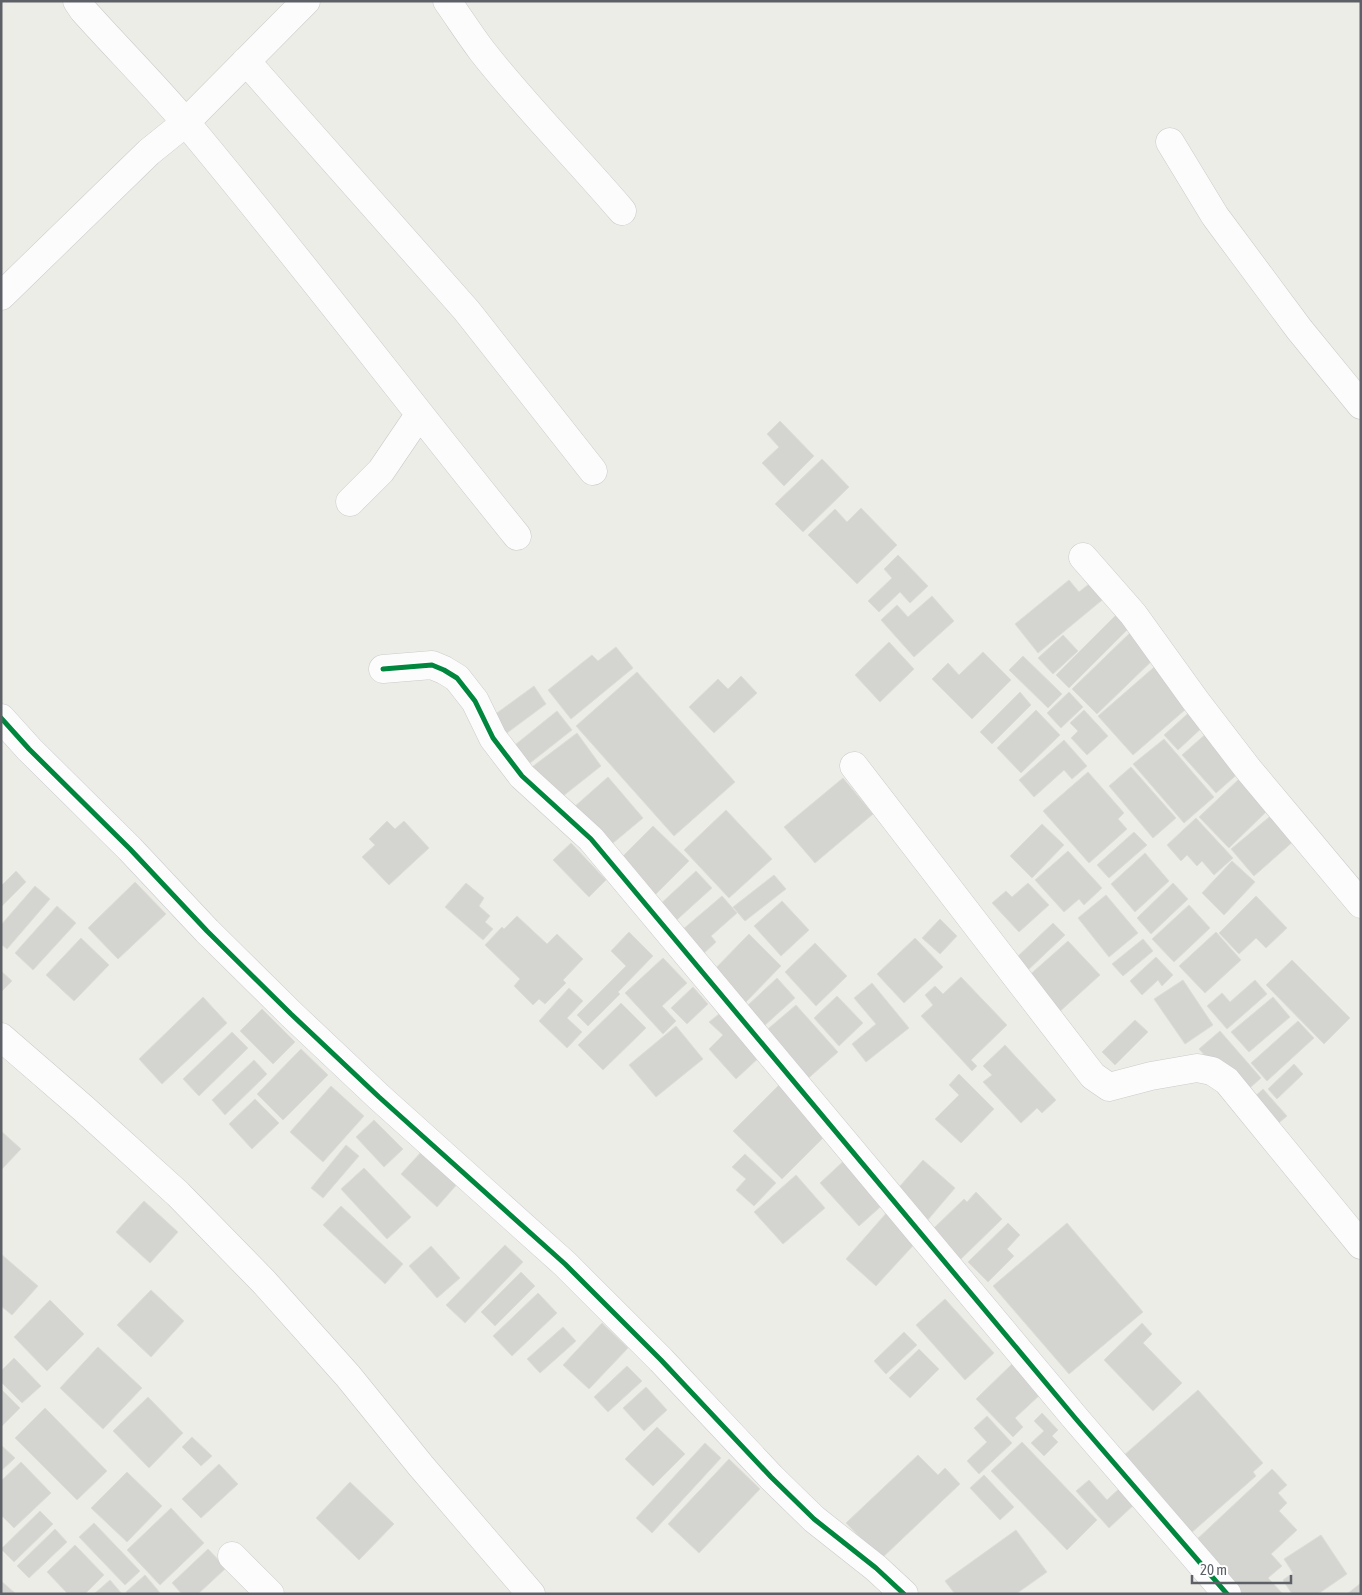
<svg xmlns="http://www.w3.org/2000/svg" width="1362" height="1595" font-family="'Asap Condensed',sans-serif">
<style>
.building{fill:#d4d4d1;stroke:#dddcd7}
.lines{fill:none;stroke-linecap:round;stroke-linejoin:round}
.minor-casing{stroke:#cacbca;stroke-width:29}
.minor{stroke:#fcfcfc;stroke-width:28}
.cycleway-casing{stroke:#fff;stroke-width:8}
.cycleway{stroke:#00873e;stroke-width:5}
</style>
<rect width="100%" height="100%" fill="#edede8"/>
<path class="building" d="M780,421L814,456L784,486L762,463L779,447L767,434Z
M822,459L849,487L803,532L775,504Z
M861,508L897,545L857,584L808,535L835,509L847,522Z
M898,555L928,586L910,603L900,592L879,612L868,601L892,578L884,569Z
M1069,580L1079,592L1094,580L1107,596L1038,653L1015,624Z
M932,596L954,621L914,657L881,620L897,605L908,617Z
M1122,609L1135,622L1069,688L1056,675Z
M1135,628L1160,653L1097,714L1072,689Z
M1063,635L1078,651L1053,674L1038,658Z
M889,642L914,669L880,702L855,675Z
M616,647L633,668L571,719L548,690L592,655L598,661Z
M983,652L1011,680L972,719L932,679L948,663L959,675Z
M1023,656L1062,694L1048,708L1009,670Z
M1160,662L1194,702L1133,755L1098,716Z
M637,672L735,782L674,836L576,726Z
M741,676L757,693L714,733L689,707L718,679L728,689Z
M534,686L546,704L503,736L490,718Z
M1020,692L1031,705L992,744L980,732Z
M1069,692L1083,707L1061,728L1047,713Z
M1193,709L1206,724L1178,750L1164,735Z
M1036,710L1060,735L1021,773L997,748Z
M1084,710L1108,736L1087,755L1071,738L1078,731L1070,723Z
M557,711L572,730L525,767L510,749Z
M1208,732L1242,770L1216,793L1182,755Z
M577,733L601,766L558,800L532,767Z
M1164,739L1214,797L1184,823L1133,764Z
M1064,740L1087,766L1072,779L1064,770L1034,797L1019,780Z
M1131,767L1176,818L1153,838L1109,786Z
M1088,772L1124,813L1118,819L1127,829L1089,863L1043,811Z
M608,777L643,818L607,848L573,808Z
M843,778L873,814L815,863L784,827Z
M1239,779L1268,810L1229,848L1199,817Z
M726,810L772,859L729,898L684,850Z
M1274,813L1296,839L1254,876L1231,849Z
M1196,818L1233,858L1214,875L1202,861L1197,866L1187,855L1181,861L1167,845Z
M387,821L395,829L404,821L429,848L389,885L362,857L375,845L369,839Z
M1042,824L1064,845L1032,878L1010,856Z
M653,826L689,861L654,896L618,861Z
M1134,832L1147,845L1109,878L1097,865Z
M571,843L606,880L589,897L553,860Z
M1068,851L1102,888L1084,905L1079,899L1064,912L1035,880Z
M1145,853L1169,881L1135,912L1111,884Z
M1232,861L1255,882L1224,915L1202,893Z
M16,871L26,882L1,907V886Z
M696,871L712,888L670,926L655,909Z
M774,875L786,889L745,921L733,907Z
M135,882L166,914L118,959L88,928Z
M466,883L484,898L479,906L490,916L485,922L493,929L483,940L445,907Z
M1028,883L1049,905L1019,932L992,903L1006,891L1012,897Z
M1173,883L1188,899L1151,934L1137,918Z
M35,886L50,899L7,949L1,944V925Z
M1106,895L1138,933L1109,957L1078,918Z
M722,896L737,913L711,936L716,942L702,955L681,931Z
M1256,896L1287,928L1266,948L1256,938L1239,954L1219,933Z
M782,901L809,930L781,956L754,926Z
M1189,905L1210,928L1174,962L1152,939Z
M57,906L76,923L33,970L15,953Z
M517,916L547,944L557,934L583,959L563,980L566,983L545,1004L539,999L533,1005L514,986L520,979L485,945L502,927L504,929Z
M940,919L957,936L940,954L922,938Z
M1053,923L1065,935L1026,972L1015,959Z
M629,932L653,956L618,992L620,994L588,1026L577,1015L626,966L611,951Z
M1216,932L1241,960L1205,993L1179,966Z
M749,934L781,966L743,1005L711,973Z
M81,938L109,965L74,1001L46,975Z
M915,938L943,967L904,1003L877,974Z
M1143,939L1153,951L1123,976L1112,964Z
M1068,941L1100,975L1057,1014L1025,979Z
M815,943L847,976L816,1006L785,972Z
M1156,957L1173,975L1162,986L1158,980L1142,995L1130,981Z
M663,958L687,983L662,1006L676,1021L663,1034L625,993Z
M1292,960L1350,1018L1324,1044L1266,985Z
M1,971L12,981L1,992Z
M961,977L1007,1025L971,1060L977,1066L972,1071L921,1016L933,1005L925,995L935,986L943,994Z
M777,978L795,998L764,1026L747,1006Z
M1183,980L1213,1025L1185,1044L1154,999Z
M1255,980L1267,994L1227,1029L1207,1006L1222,993L1230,1002Z
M872,983L909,1028L866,1062L852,1044L876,1024L854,998Z
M693,987L708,1004L687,1024L671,1008Z
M569,988L583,1001L567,1018L582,1032L567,1048L539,1021Z
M837,996L863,1023L839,1046L814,1018Z
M203,997L227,1023L162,1084L139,1059Z
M1273,997L1290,1017L1249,1052L1231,1032Z
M621,1003L646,1028L603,1070L578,1045Z
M796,1005L838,1052L804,1082L762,1034Z
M262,1009L295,1042L273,1064L240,1031Z
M724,1010L764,1053L736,1079L709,1049L723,1035L709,1022Z
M1135,1020L1148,1032L1115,1065L1102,1052Z
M1298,1021L1314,1038L1267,1081L1251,1063Z
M676,1026L703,1059L656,1097L629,1065Z
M1220,1031L1261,1078L1241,1096L1199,1049Z
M232,1032L248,1048L199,1096L183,1079Z
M1005,1045L1056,1100L1042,1113L1037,1108L1021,1123L983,1082L992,1075L983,1066Z
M301,1049L328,1075L283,1120L257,1094Z
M254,1060L267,1074L225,1115L212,1100Z
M1294,1064L1303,1074L1277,1099L1268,1089Z
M959,1074L994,1109L961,1143L935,1119L959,1095L949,1085Z
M781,1083L830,1131L782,1179L733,1131Z
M331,1086L364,1116L323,1162L290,1132Z
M1263,1089L1287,1116L1274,1127L1250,1101Z
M255,1099L279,1123L252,1149L229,1124Z
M374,1120L403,1149L384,1167L356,1137Z
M1,1131L21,1149L1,1170Z
M346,1145L359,1156L323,1198L311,1188Z
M423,1150L459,1182L437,1207L401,1174Z
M745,1154L776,1183L754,1206L736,1190L746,1179L732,1167Z
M848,1157L888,1200L859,1226L820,1183Z
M923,1160L955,1188L926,1222L893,1194Z
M364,1168L411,1217L387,1239L341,1189Z
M796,1175L825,1208L783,1244L754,1212Z
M976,1192L1002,1219L961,1259L932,1230L964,1199L967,1202Z
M144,1201L178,1232L150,1263L116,1232Z
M341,1206L403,1264L385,1284L323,1225Z
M889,1210L920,1238L876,1286L846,1259Z
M1008,1223L1020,1235L1007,1249L1014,1256L988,1282L968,1262Z
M1067,1223L1143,1312L1069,1374L993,1286Z
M505,1245L523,1262L465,1323L446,1305Z
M431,1246L460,1278L437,1298L409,1266Z
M1,1254L38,1286L12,1315L1,1306Z
M521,1272L535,1286L495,1326L481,1312Z
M151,1290L184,1321L151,1357L117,1325Z
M538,1293L557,1313L512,1356L493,1336Z
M945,1299L994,1353L965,1380L916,1325Z
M50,1300L84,1334L47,1371L14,1337Z
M602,1323L628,1348L589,1389L563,1365Z
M1142,1323L1152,1334L1143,1343L1182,1383L1153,1411L1104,1360Z
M563,1327L576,1341L540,1373L527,1359Z
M904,1332L917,1345L886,1374L874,1361Z
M98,1347L142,1388L103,1429L60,1388Z
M919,1349L939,1369L910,1398L889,1378Z
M14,1358L41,1386L22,1403L1,1382V1371Z
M1012,1364L1041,1394L1015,1418L1023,1427L1013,1437L976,1399Z
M627,1366L642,1381L608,1412L594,1397Z
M646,1387L667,1410L644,1431L623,1408Z
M1,1389L20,1408L1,1427Z
M1198,1390L1263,1463L1253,1472L1256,1476L1190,1534L1122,1457Z
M148,1397L183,1433L149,1468L113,1431Z
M45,1408L107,1471L77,1500L15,1438Z
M1042,1413L1058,1430L1052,1436L1058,1442L1044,1456L1031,1443L1044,1431L1034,1421Z
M987,1416L1012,1443L979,1474L967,1461L987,1442L974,1428Z
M657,1427L685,1454L653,1486L625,1459Z
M192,1437L212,1456L201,1466L182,1447Z
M1022,1442L1097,1520L1067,1550L991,1471Z
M705,1443L721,1458L652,1533L636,1518Z
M1,1445L15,1458L1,1471Z
M918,1455L938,1475L945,1468L960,1484L881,1559L846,1523Z
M729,1459L760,1489L699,1553L668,1524Z
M21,1462L51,1493L14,1528L1,1515V1481Z
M219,1464L238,1484L201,1518L182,1499Z
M1272,1469L1287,1485L1278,1493L1287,1503L1279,1511L1297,1530L1271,1554L1282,1566L1268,1578L1283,1594H1241L1194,1542Z
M127,1472L162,1506L127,1542L91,1508Z
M984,1475L1014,1507L1000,1520L970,1488Z
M1089,1480L1107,1500L1122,1486L1137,1502L1109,1528L1076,1491Z
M350,1482L394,1524L359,1560L316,1518Z
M171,1508L204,1543L160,1585L127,1550Z
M40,1511L53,1524L14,1562L1,1549Z
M94,1523L140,1571L125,1585L79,1537Z
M55,1529L67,1542L29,1578L17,1566Z
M1016,1530L1047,1572L1016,1594H955L945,1581Z
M1321,1535L1347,1574L1318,1594H1292L1283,1580L1293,1573L1284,1559Z
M75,1545L104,1575L85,1594H68L47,1572Z
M208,1549L226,1568L198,1594H182L172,1583Z
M145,1575L161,1594H127L126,1592Z
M110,1580L122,1594H94Z
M1,1581L16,1594H1Z
M1361,1583V1594H1347Z"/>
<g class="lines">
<defs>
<path id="minor" d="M77,1L83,10C117,48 154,85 187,124C300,259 406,399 517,536
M447,1C459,18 470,35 482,51C526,107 576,157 622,211
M246,61L467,311L593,471
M1170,142L1215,216L1299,329L1361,405
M1,296L149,152L185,123L306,1
M350,502L381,471L419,415
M1083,557L1133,614L1195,700L1248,769L1361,904
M383,669L432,665L444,670L457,678L475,701L493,738L522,776L591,839L1076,1419L1227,1594
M1,718L29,749L130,849L207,931L291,1014L379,1097L565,1264L661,1360L771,1477L814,1519L876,1568L904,1594
M854,766L1093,1076L1109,1087L1151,1076L1197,1068L1212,1071L1227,1081L1361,1245
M1,1037L83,1108L178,1194L264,1282L348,1376L421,1466L531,1594
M232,1556L270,1594"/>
</defs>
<use href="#minor" class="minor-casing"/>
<use href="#minor" class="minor"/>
<defs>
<path id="cycleway" d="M383,669L432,665L444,670L457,678L475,701L493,738L522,776L591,839L1076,1419L1227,1594
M1,718L29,749L130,849L207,931L291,1014L379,1097L565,1264L661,1360L771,1477L814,1519L876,1568L904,1594"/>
</defs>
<use href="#cycleway" class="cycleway-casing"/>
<use href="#cycleway" class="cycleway"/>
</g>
<rect width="1362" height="1595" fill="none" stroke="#5d6067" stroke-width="5"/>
<path d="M1192 1575v8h99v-8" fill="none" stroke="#5d6067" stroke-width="2.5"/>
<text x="1200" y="1575" font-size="15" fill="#5d6067" stroke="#ffffff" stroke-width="4" paint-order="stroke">20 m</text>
</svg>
